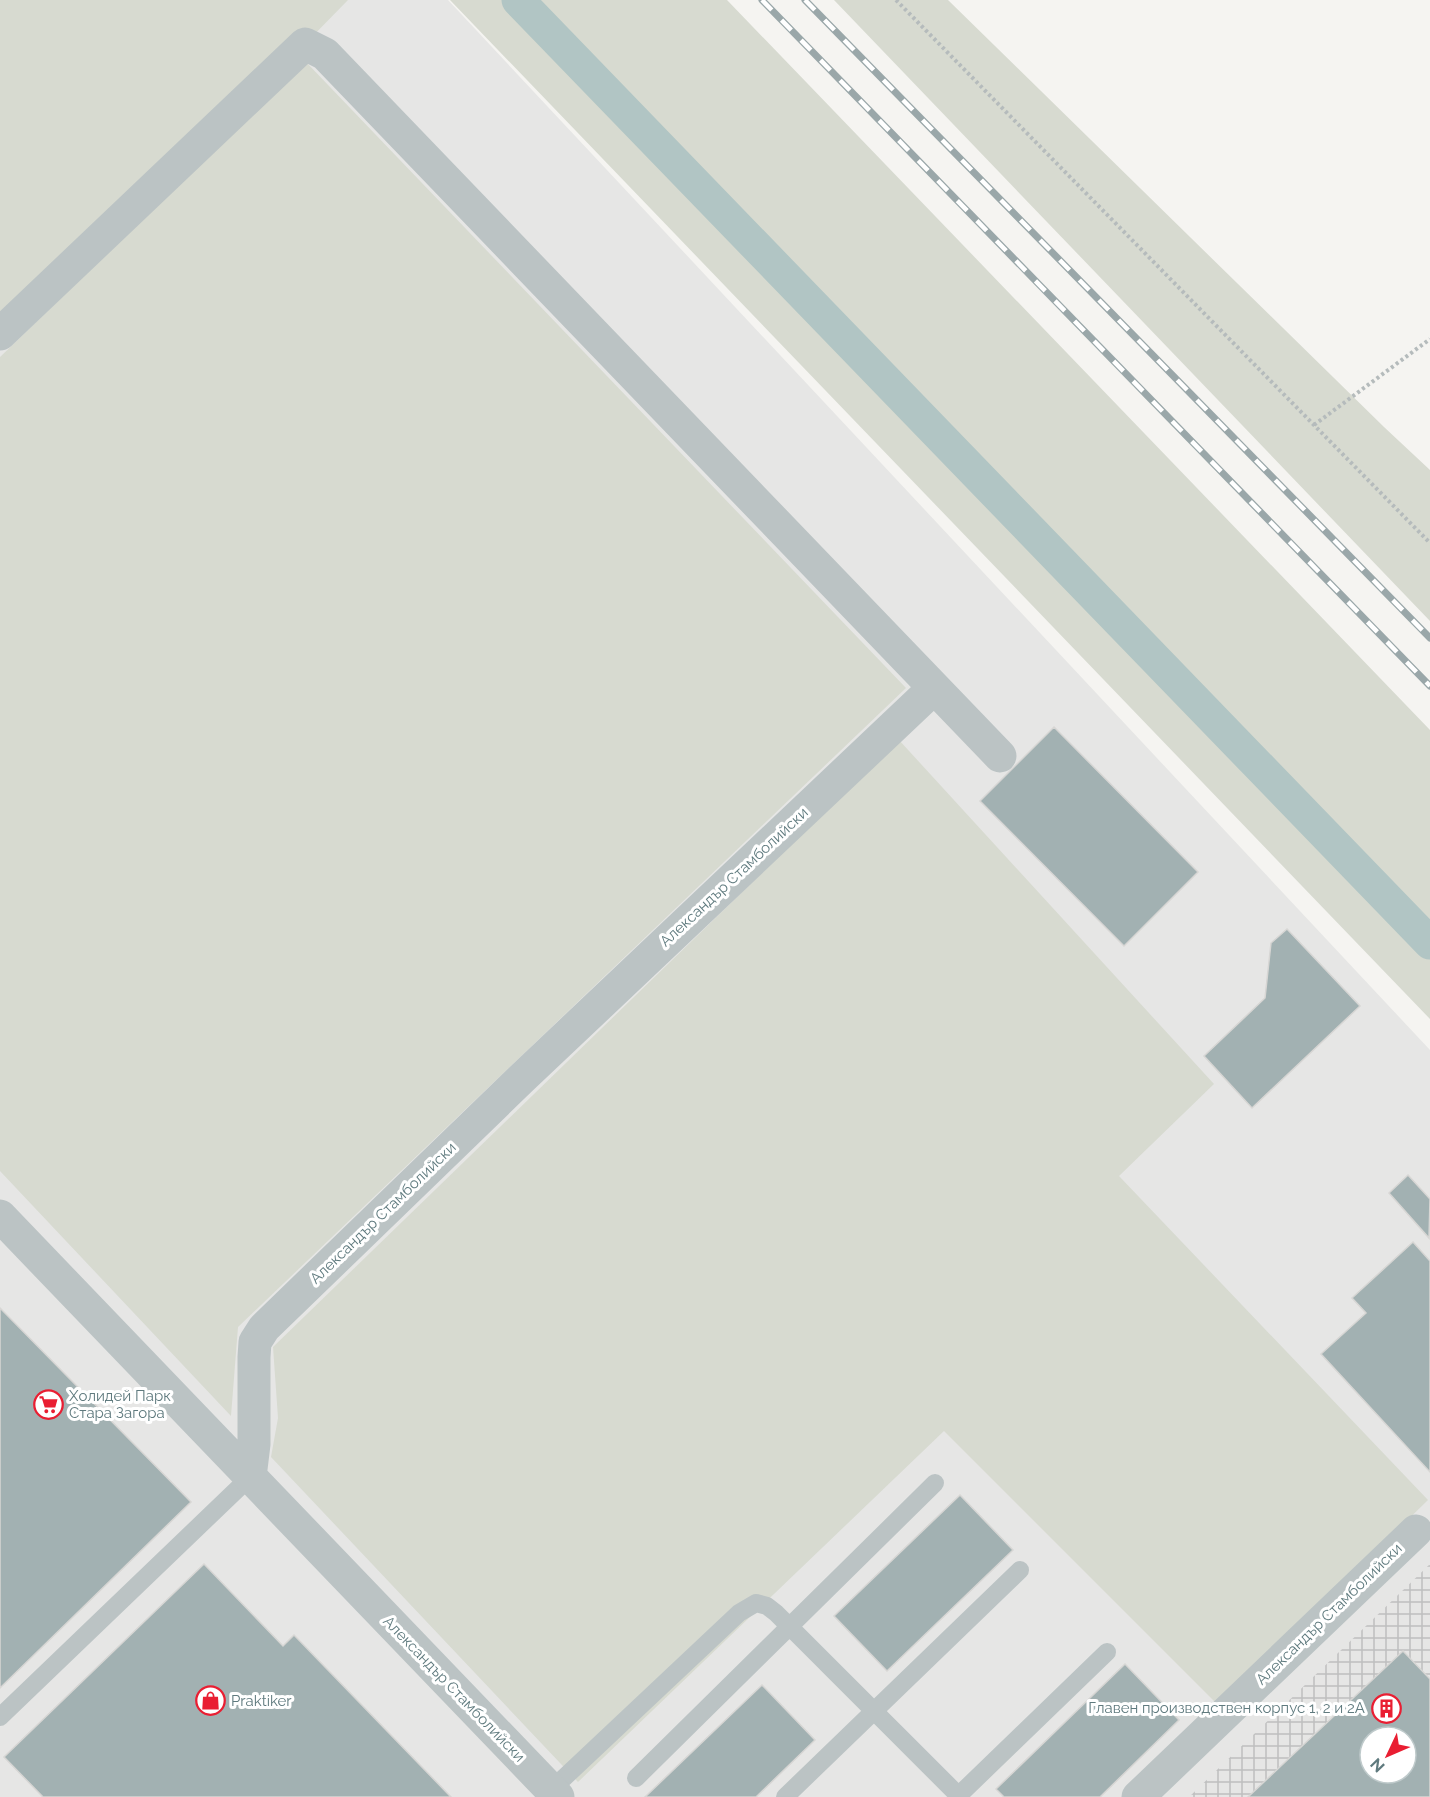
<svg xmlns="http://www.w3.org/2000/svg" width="1430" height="1797" font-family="Raleway,sans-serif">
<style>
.built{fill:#e6e6e5;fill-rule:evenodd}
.industrial{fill:url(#industrial-grid);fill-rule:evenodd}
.green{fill:#d7dad0}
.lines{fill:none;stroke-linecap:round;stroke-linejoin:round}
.canal{stroke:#b1c5c4;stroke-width:33}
.building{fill:#a2b1b2;stroke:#d7d6d4;stroke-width:1.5;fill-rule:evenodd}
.path{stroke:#b5bbbc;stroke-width:4;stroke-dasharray:3 3;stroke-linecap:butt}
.service{stroke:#bbc3c4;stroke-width:18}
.minor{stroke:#bbc3c4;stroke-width:33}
.rail-casing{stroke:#9aa7a9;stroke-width:7}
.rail{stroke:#fff;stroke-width:4.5;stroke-dasharray:14;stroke-linecap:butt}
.labels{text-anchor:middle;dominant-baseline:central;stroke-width:6;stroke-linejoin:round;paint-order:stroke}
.street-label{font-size:15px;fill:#5f7a7e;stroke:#fff}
.poi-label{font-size:15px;fill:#5f7a7e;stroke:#fff;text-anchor:start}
</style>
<defs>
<pattern id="industrial-grid" width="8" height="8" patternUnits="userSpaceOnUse" patternTransform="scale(1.5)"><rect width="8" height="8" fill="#e6e6e5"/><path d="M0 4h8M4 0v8" fill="none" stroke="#bebfbf"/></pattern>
</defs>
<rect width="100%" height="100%" fill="#f5f4f1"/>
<path class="built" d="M0,0H448L1430,1050V1797H0ZM1370,1737H1406V1773H1370Z"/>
<path class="industrial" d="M1430,1564V1797H1189ZM1370,1737H1406V1773H1370Z"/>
<path class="green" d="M0,0H348L305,44L0,332Z
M450,0H727L1430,730V1019Z
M834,0H948L1384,427L1430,470V621Z
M306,62L906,688L238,1327L231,1416L0,1171V357Z
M899,740L1214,1084L1119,1176L1428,1500L1218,1705L944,1431L578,1782L271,1457L278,1418L273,1347Z"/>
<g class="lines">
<path class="canal" d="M518,0L1430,943"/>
</g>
<path class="building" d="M1054,727L1198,872L1124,946L980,801Z
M1287,929L1360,1006L1252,1108L1204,1056L1265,998L1271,943Z
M1408,1175L1430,1199L1429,1238L1389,1193Z
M1413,1242L1430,1261V1472L1321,1354L1366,1313L1352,1298Z
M0,1308L191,1502L0,1688Z
M960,1495L1013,1550L887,1671L834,1616Z
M204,1564L283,1646L294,1635L451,1797H43L4,1757Z
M1403,1651L1430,1679V1797H1248ZM1370,1737H1406V1773H1370Z
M1125,1664L1179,1720L1100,1797H1004L996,1789Z
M762,1685L815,1740L756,1797H645Z"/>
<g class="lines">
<path class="path" d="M896,0L1430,543
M1314,425L1430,339"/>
<path class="service" d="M0,1717L250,1477
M636,1778L935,1483
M551,1790L739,1613L756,1603L767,1606L776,1613L960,1797
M785,1797L1020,1570
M957,1797L1107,1652"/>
<path class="minor" d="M0,334L305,44L325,54L1000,756
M0,1216L558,1797
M250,1477L254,1444V1357L255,1342L264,1328L520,1080L934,688
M1138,1797L1416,1531"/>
<defs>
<path id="rail" d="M762,0L1430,686
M805,0L1430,638"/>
</defs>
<use href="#rail" class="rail-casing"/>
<use href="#rail" class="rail"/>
</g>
<defs>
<symbol id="supermarket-ring" viewBox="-11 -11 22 22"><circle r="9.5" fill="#fff" stroke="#e91e32" stroke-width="1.5"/><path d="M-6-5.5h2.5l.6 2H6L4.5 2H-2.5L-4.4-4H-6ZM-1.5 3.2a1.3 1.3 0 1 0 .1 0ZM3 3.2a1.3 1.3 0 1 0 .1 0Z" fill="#e91e32"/></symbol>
<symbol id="shop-ring" viewBox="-11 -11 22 22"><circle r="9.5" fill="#fff" stroke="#e91e32" stroke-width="1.5"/><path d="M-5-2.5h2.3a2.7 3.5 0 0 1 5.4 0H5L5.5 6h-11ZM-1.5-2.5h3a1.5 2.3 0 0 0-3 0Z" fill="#e91e32"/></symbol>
<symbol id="building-ring" viewBox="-11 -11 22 22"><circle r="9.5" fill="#fff" stroke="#e91e32" stroke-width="1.5"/><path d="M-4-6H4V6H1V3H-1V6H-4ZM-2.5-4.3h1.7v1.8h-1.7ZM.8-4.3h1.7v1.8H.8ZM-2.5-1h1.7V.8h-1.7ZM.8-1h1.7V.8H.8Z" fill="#e91e32"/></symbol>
</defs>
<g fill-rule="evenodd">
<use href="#supermarket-ring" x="32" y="1388" width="33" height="33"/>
<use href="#shop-ring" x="194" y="1684" width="33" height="33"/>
<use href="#building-ring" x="1370" y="1692" width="33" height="33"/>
</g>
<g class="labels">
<g class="street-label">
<text transform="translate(734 877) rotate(-43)">Александър Стамболийски</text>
<text transform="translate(383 1213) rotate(-44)">Александър Стамболийски</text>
<text transform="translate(1329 1614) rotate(-44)">Александър Стамболийски</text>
<text transform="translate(454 1689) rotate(46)">Александър Стамболийски</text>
</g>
<g class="poi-label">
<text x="69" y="1396">Холидей Парк<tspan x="69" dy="17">Стара Загора</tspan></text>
<text x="231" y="1701">Praktiker</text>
<text x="1365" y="1708" text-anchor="end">Главен производствен корпус 1, 2 и 2А</text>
</g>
</g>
<g transform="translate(1388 1755) rotate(226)"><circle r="28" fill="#ffffff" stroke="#bfcacb" stroke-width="1.5"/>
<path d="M0-4.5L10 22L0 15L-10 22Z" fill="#e91e32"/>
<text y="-9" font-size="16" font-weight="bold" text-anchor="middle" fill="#5f7a7e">N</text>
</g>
</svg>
